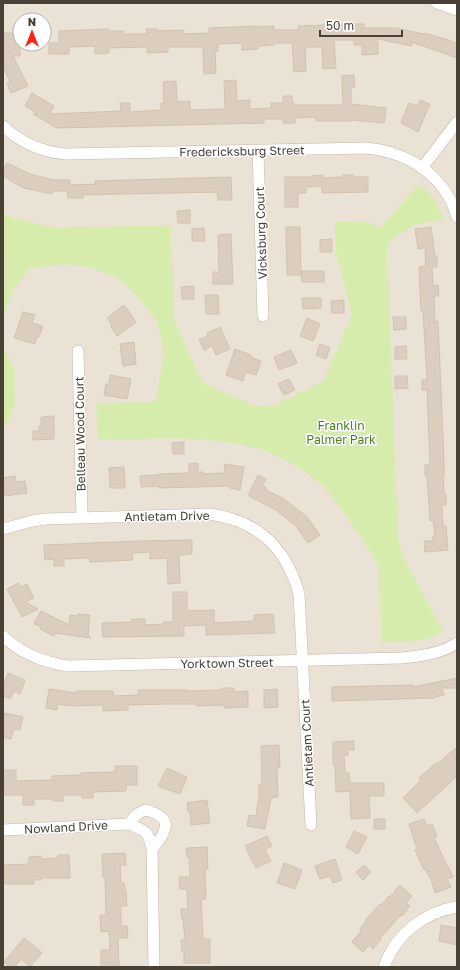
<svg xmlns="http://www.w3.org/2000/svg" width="460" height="970" font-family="'Golos Text',sans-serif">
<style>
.residential{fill:#eae2d5;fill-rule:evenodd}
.green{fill:#d5ecad}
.building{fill:#dbcebf;stroke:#d3c2af}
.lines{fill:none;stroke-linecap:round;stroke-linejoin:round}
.street-casing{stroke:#c2b7a9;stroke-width:12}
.street{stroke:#fff;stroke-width:11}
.labels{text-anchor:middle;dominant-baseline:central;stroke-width:3;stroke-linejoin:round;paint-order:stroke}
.street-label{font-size:12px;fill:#494036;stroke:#fff}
.park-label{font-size:12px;fill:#4e8023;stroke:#fff}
</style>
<rect width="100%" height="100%" fill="#f5f0e8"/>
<path class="residential" d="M3,3H457V967H3ZM20,20H44V44H20Z"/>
<path class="green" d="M419,184C432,193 439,206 444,220L415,224L390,241L387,247L398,538L402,555L443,632L427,639L414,641L381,642L379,566L354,527L325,487L299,467L262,449L220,441L176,438L98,440L96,403L156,402L164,350L157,321L131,289L114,276L89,267L66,264L29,269L12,291L3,318V213L13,218L56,228L171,225L174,321L203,383L255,406L275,405L324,381L352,314L336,253L335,222L366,221L380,228Z
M3,347L14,368L15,405L3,431Z"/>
<path class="building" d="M350,24H364V28H396L423,34L424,33L449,40L457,44V58L412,42V46L378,39V54L362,55V45H354V40H334L336,68L323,69L322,47H305L306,71L294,72L292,43H274V45L258,46V49L242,50V43L218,44V51H215L216,73L204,74L203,47H168V52L147,53V47L109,48V53L95,54V46L69,47V54H49V43H59V31L108,29L109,31H124V34H147L146,29H158V31L184,30V34L209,33V28L258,26V27L274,26V30H298V26Z
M3,33H20V56H13L28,86L11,93L7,84L10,82L3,67Z
M354,75L355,87L351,88V104L386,108L384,123L352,120V121H316V117L295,118V123H283V119H264V123L57,128L33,114L37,113L25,106L32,93L54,106L49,114L121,111L120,103H130V112L161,110V103H164L163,82L176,81L177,102L190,101V110L225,109L224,81L236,80L237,101L250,100V109L271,108V103H283V96H292V103H294V105H343L342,76Z
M420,100L430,104L418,132L401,123L409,103L418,106Z
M7,163L30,174L53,180H70V185L96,184L95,181L231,177L232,200H218L217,192L83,195V198H68L67,191H53L52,194L24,188L9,180V179L3,176V171Z
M323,175V178L343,177V175H353V177H368V192L322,193V186L306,187V193H298V207H285V177H313L312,176Z
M190,210V223H178L177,211Z
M286,227H300L301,275H287Z
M431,227L435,256H437V267H432L433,286L438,285L439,296H434L435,322L438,321L444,461V475H443L444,494H446V505H442L443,526H446L448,550L425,552L424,541H433L432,537H435L433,520L430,521L427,476H425V465H430L427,390H422V380H427L423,311H421L419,267L426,266L425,248L418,249L415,229Z
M204,228L205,241H192V229Z
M231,234L233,284H213V272H219L218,235Z
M332,239V252H320V240Z
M301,271H324V282H302Z
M194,286V299H182L181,287Z
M205,295H218L219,314H206Z
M302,298H321V308L303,309Z
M344,300V313H332L331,301Z
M124,305L136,322L117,336L111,327L112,325L107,318Z
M23,312L35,315L32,323L43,326L39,337L37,336L35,344L14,338Z
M393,317H406V329L394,330Z
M307,318L320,324L313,341L300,336Z
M220,327L230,349L216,355L212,346L204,350L199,340L208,336L207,333Z
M134,342L136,364L123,366L120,344Z
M320,344L330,348L326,359L316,355Z
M406,346L407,359H395V347Z
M235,349L251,355L250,357L261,361L256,375L246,372L243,381L226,375Z
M291,350L297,363L279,370L274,357Z
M110,375L131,379L127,399L104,395L106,384H109Z
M395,376H407L408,388L395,389Z
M289,379L295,390L284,395L278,384Z
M54,416V439L33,440V431H39V426H41V417Z
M184,442V454H173L172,443Z
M198,463V472H203V474L224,473L225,464L244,467L240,490L230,488V486L159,488V486L141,487L140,476L159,475V474L189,473V464Z
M124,467L125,488H110L109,468Z
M258,475L266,479L262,486L267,488L266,490L282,498H283L307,517L320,535L308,543L296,526L276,510L249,496V493Z
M15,476L16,482L25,481L27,493L4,496L3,478Z
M192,540V554L179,555L180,583L168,584L167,558L150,559V552L132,553L133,560L90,562V558L64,559V566H54V559L45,560L44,545L140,541Z
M19,583L21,587L27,584L34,598L25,602L38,609L22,617L7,589Z
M173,592H187V611L214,610V623L254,621V615L273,614L275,633L206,635V625L184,626V636L103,637L102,623L132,622V619H145V625L164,624L163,622H173Z
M41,611L69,625L70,615L78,616V614L90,615L88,635L91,638L55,633L54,636L40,629L41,627L34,624Z
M8,673L25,680L20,694L14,691L10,699L3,696V686Z
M457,678V688H442L444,695L434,697V698L332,701V687L413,685V687Z
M222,688H234V692L248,691V707L224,708V705L197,706V704H167L128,705V710L103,711V705L73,706L58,704L57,710L46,708L49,689L76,693V691H113L114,696L138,695V690H187V691L222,690Z
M277,689L278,707L264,708V690Z
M5,713L23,717L20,730L14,729L11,739L3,737V722Z
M354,741V750H348V755H344L345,773H349L350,783H384V796H369L370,818L351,819L350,791L336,792L335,765H333V742Z
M279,745L280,768H277L278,797L271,798L265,829L247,826L249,815L256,816L259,796V784H262L261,746Z
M457,747V776L417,813L403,798L421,780L419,778L436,763L437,764Z
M115,766H137V785H126V791L93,792V798H82V795H63V801H53V799H34V805H23V795H3V770H16V781L52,780V776L81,775V773L115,772Z
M167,768L187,777L180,794L158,786Z
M207,800L210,823L191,825L190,812H188L187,803Z
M374,819H385V829H374Z
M424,819L427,826L432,824L437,836L434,837L447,866H448L453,877L447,879L451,887L435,893L431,879L425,869L424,870L415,850L417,849L409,824Z
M354,831L367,837L358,854L346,847Z
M267,836L272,846L265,849L271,861L256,868L245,846Z
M207,847L208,869H205L206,899L201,900L203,939H210V963H184V952H182L181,940H185L183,919H182L181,909H188L187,889H180L179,877H190L189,857H187L186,848Z
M125,853L126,865H120L121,883H124L125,890H126L127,906H121V926H127L128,938H118L119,967H101V950H110L109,931L101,932L100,915H106L105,877H103L102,854Z
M58,855H69L70,878H41V880H34V884H3V865L29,864V857L41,856V859L58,858Z
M335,859L342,880L333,883L330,876L320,879L315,866Z
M284,863L302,870L295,889L277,883Z
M364,865L371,872L363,880L356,872Z
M400,885L412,896L406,903L410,906L402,916L401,915L380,938L381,939L373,949L369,945L363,952L352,942L361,931L360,929L367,920L366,919L380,904L381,905L389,896L390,897Z
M441,925L457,928V945L439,941Z
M24,938L42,953L30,967L21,959L15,967H9L4,962Z"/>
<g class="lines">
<defs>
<path id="street" d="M437,3L457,10
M3,126C21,143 42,152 66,154L366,148C408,152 445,175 457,217
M258,151L263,316
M422,168L457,122
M78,351L82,517
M3,529L32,521L46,519L210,514C258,521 286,547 299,594L311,825
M3,636C21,654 43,662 67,666L401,658C421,656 440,654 457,643
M129,824L136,815L145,810C174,817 168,831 152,849
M3,830L129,824C146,831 148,830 152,849L154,967
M384,967C395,935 424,912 457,907"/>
</defs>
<use href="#street" class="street-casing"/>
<use href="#street" class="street"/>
</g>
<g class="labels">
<g class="street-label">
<text transform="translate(242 151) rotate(-1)">Fredericksburg Street</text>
<text transform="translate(261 233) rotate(-92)">Vicksburg Court</text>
<text transform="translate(80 434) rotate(-91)">Belleau Wood Court</text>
<text transform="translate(167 516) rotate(-1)">Antietam Drive</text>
<text transform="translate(227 663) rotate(-1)">Yorktown Street</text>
<text transform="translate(307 743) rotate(-93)">Antietam Court</text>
<text transform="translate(66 827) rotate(-3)">Nowland Drive</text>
</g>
<g class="park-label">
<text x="341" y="425">Franklin<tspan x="341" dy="14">Palmer Park</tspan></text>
</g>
</g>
<rect width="460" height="970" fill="none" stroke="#494036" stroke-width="8"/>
<g transform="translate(32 32)"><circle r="19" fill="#ffffff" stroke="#b6b3af"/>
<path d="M0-3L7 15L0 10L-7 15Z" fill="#ff2515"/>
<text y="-6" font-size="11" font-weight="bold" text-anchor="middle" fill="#494036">N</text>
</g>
<path d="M320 30v6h82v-6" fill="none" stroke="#494036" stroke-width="2"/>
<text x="326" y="30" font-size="12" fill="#494036" stroke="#ffffff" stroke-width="3" paint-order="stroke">50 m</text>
</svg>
